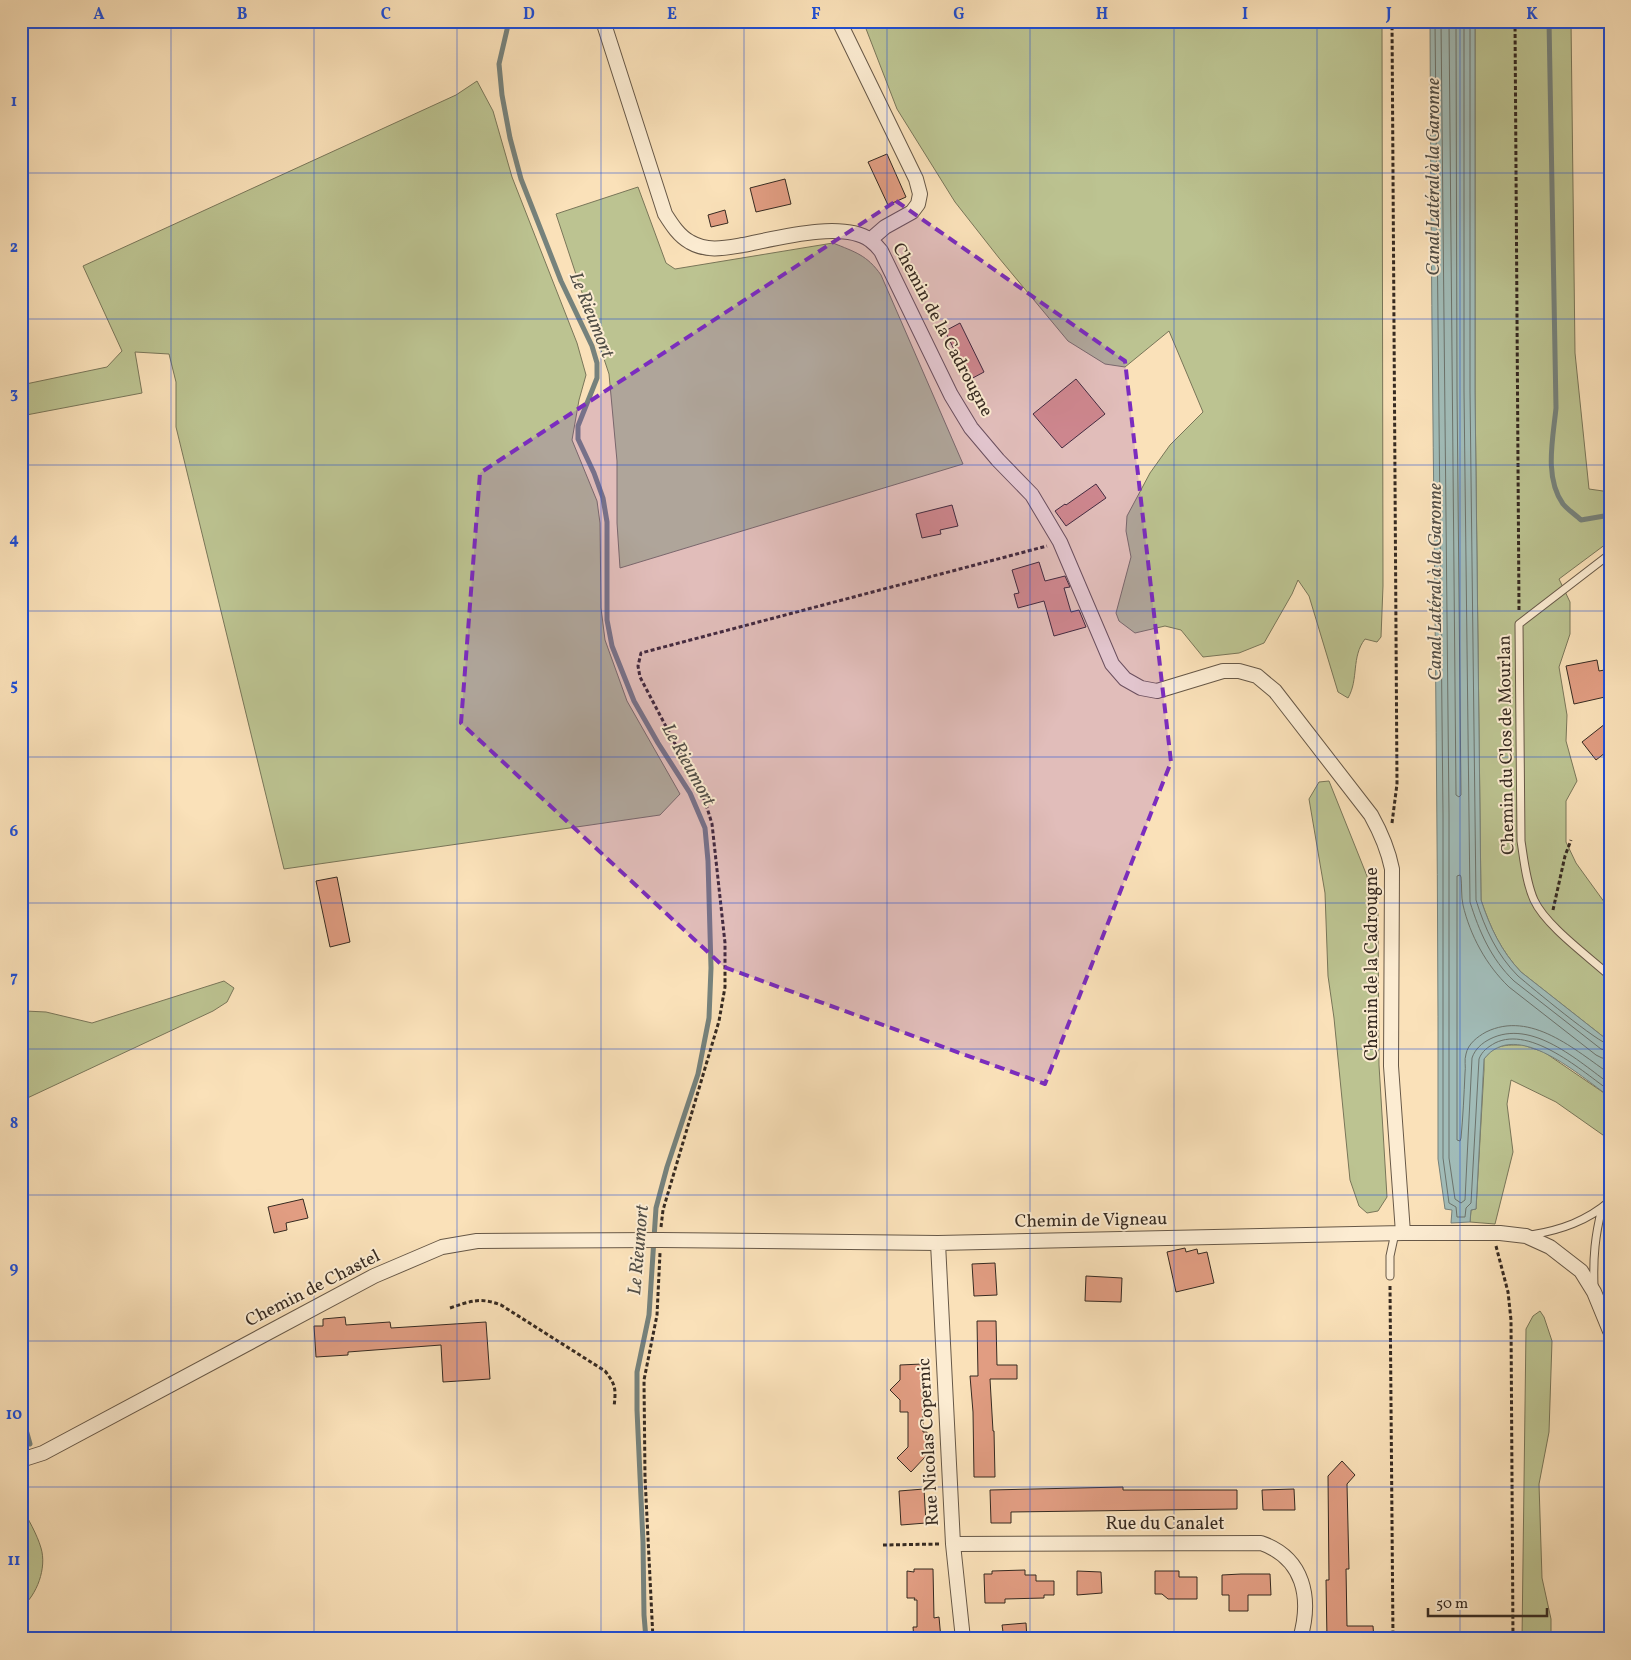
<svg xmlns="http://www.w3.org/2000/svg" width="1631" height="1660" font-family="Vollkorn,serif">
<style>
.green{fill:#bcc391;stroke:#797659}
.water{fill:#a1bcb8;stroke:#76827c}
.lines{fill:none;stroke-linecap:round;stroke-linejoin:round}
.shore{stroke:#6c736c;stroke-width:1}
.stream{stroke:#76827c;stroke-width:5}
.building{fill:#e19d82;stroke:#362a21}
.lane-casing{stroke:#675847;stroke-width:9}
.street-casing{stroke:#675847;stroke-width:16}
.path{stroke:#362a21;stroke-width:3;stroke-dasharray:4 2.5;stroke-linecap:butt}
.lane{stroke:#fcecd2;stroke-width:7}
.street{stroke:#fcecd2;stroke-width:14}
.marked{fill:#7b2cbf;fill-opacity:0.2;stroke:#7b2cbf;stroke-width:4;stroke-dasharray:10 6;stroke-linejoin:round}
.grid{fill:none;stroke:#1d4ed8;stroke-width:1;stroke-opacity:0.55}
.labels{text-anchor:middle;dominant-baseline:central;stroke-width:4;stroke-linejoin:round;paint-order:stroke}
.street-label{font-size:18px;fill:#362a21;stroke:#fcecd2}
.water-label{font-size:19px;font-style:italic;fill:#514e47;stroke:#fcecd2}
.neatline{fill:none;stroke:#1d4ed8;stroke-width:2}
.grid-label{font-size:16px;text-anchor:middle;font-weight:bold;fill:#1d4ed8}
</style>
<rect width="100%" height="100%" fill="#fae1b9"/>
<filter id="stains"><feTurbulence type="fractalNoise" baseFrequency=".004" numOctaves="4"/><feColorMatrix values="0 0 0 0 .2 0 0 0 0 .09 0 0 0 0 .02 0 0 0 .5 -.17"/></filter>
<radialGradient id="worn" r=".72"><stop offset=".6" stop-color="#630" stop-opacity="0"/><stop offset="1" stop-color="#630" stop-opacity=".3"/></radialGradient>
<path class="green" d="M863,21H1382L1383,586L1381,637L1377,642L1365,639C1351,657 1359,679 1348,698L1338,692L1309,596L1298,580L1292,594L1264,643L1239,653L1203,657L1181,630L1165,626L1135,633L1119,621L1116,613L1131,557L1126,531L1127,516L1150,473L1170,445L1203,412L1169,331L1125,367L1105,364L1068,341L999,258L955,202L897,109Z
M1475,21H1571L1575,353L1589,489L1610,492V541L1559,579L1570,602V634L1559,667L1567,715L1566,741L1577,781L1566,801V842L1576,863L1610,910V1042L1521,972C1501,951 1490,927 1481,900L1475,391Z
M477,81L493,111L512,177L577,343L586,375L579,400L572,440L597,501L600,523L601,608L605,640L627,701L680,794L660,815L284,869L176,427V382L169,354L135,352L142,393L21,416V385L107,367L122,351L83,266L456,95Z
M638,187L666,263L675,269L833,243C855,252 867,255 881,275L963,464L620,568L617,523V461L609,374L556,214Z
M1329,781L1367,876L1378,914L1379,1065L1387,1197L1378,1211L1367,1213L1359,1206L1350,1180L1334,1018L1328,976L1325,893L1309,799L1319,782Z
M224,981L234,988L227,1002L213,1011L21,1101V1013L25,1011L46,1012L92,1023Z
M1523,1045L1544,1052L1610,1097V1140L1556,1102L1511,1080L1507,1104L1513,1152L1495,1224L1470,1222L1471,1210L1476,1209L1484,1070V1059C1495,1044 1506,1045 1523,1045Z
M1540,1311L1544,1317L1552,1341L1549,1432L1539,1484L1542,1578L1551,1619V1639H1522L1526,1329L1533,1316Z
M21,1506C28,1519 37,1534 41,1548C47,1568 37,1595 21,1608Z"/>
<path class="water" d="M1430,21H1475V391L1481,900C1490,927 1501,951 1521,972L1610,1042V1097C1581,1077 1516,1017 1484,1059L1476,1209L1471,1210L1470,1222L1451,1223L1452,1210L1445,1209L1438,1159C1439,780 1431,400 1430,21Z"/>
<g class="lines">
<path class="shore" d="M1435,21L1443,815V1158L1449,1203L1456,1207L1457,1217H1465L1466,1208L1471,1203L1479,1059C1482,1051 1488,1047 1495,1043C1531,1025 1583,1072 1610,1091
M1441,21L1449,814V1158L1455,1199L1461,1203L1465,1200L1472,1058C1475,1049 1482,1043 1490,1039C1532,1018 1578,1061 1610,1084
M1449,21L1456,795L1459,797L1461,795L1457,391L1456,21
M1464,21V391L1470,902C1479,931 1491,959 1514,981L1601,1049L1610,1052
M1470,21V391L1476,900C1485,929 1497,955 1518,976C1531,987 1599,1044 1610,1045
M1610,1059L1602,1058L1596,1055L1509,987C1486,965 1470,935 1463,905C1461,896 1462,886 1461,877L1460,875L1457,876V1140L1460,1141L1461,1138C1463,1117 1464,1095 1465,1073C1466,1067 1464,1060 1466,1054C1468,1044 1477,1037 1486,1032C1531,1010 1575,1050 1610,1074"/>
<path class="stream" d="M509,21L499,64L502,95L510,138L521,179L561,281L592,346L597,363V378L578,426V439L594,473L603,498L607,522V620L612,646L634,701L658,743L690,793L705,828L708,861L711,968L709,1018L698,1074L667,1167L656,1208L649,1315L637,1372V1410L643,1542L644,1615L646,1639
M1549,21L1556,408C1553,439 1544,477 1563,504C1568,510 1576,515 1581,520L1610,515
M21,1412L30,1444"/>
</g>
<path class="building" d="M887,154L906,197L888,205L868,162Z
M785,179L791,204L756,212L750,188Z
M725,210L728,223L711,227L708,215Z
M960,323L984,372L969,380L945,331Z
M1076,379L1105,414L1062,448L1033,414Z
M1096,484L1106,498L1066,526L1055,511L1065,504L1066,505Z
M952,505L958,526L940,530L941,534L922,538L916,514Z
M1039,562L1045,581L1065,576L1070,587L1064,588L1071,612L1079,610L1086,627L1054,636L1044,601L1018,608L1014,594L1019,593L1012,570Z
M1597,660L1599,671L1610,669V693L1604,694L1605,697L1574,704L1566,666Z
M1610,720V749L1596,760L1582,742Z
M337,877L350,942L330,947L316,881Z
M303,1199L308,1218L286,1223L287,1230L274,1233L268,1207Z
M1185,1248L1186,1252L1197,1249L1198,1254L1207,1252L1214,1283L1176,1292L1167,1252Z
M995,1263L997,1295L974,1296L972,1264Z
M1086,1276L1122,1278L1121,1302L1085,1301Z
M345,1317L346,1325L390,1322L391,1328L486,1322L490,1379L443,1382L441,1345L348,1352V1355L316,1357L314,1326H323V1319Z
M977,1321H996L997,1365H1017V1379H990L993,1431H994L995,1477H974L973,1412L970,1376H978Z
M922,1364L923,1432H927L926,1456L911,1472L897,1458L908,1447V1412H900V1400L890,1390L900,1380V1365Z
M1342,1461L1355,1475L1347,1484L1349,1569H1346L1347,1626H1373L1374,1639H1327L1326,1580H1329L1328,1476Z
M1123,1487V1490H1237V1509L1011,1512V1523H991L990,1490Z
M924,1489L926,1523L901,1525L899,1491Z
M1294,1489L1295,1510H1263L1262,1490Z
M914,1569H933L934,1618L939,1617L941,1639H914L913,1627H917V1600H914L915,1598H907V1571L914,1572Z
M1025,1570V1575H1036V1581H1054V1595H1044V1598L1005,1599V1603H985L984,1574H992V1571Z
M1077,1571L1101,1572L1102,1593L1077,1595Z
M1155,1571H1179V1577H1197V1599H1168L1162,1594H1155Z
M1241,1574H1270L1271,1595H1248V1611H1229V1595H1222V1575Z
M1026,1623L1027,1639H1004L1002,1625Z"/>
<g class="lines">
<defs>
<path id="lane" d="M1610,554L1519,624L1521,841C1524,860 1526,882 1534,900C1546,926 1588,956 1610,976
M1531,1235C1561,1230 1587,1221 1610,1201
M1390,1276V1256L1395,1233
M1594,1286C1593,1257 1595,1236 1602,1208"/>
<path id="street" d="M603,21L665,214C672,225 679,236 690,242C707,252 725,248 743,245C774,239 842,220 870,240C874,243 878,247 881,251L951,395L971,428L998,460L1032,495L1060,542L1112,664L1125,679L1141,688L1157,691L1223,671H1239L1257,676L1275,691L1371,815C1381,833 1388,849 1392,869L1391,1066L1403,1233
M839,21L916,179L920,194L918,204L912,212L885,227L870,240
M938,1243L953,1544L963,1639
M21,1460L43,1453L374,1276L442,1247L477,1241L660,1240L938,1243L1403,1233H1500L1526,1236L1550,1247L1581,1271L1594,1292L1610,1331
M953,1544L1261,1543C1304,1558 1312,1598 1300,1639"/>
</defs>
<use href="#lane" class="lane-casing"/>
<use href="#street" class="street-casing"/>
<path class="path" d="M1515,21L1519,610
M1392,823L1397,784L1392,21
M1553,910L1565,856L1571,840
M661,1227L663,1210L719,1021L725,987V943L712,824L705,801L640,677L638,666L641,653L1047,546
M1496,1246L1508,1292L1511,1320L1513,1639
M1390,1286L1393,1639
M450,1308C471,1301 480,1297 501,1305L605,1371C616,1385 616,1389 614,1407
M883,1545L940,1544
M653,1639L645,1477L644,1380L657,1315L660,1253"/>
<use href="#lane" class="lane"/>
<use href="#street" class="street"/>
</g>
<path class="marked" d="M896,201L1125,361L1171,762L1045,1084L724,967L461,723L480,473Z"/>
<path class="grid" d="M171,21V1639M314,21V1639M457,21V1639M601,21V1639M744,21V1639M887,21V1639M1030,21V1639M1174,21V1639M1317,21V1639M1460,21V1639M21,173H1610M21,319H1610M21,465H1610M21,611H1610M21,757H1610M21,903H1610M21,1049H1610M21,1195H1610M21,1341H1610M21,1487H1610"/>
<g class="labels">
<g class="street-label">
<text transform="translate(942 330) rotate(62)">Chemin de la Cadrougne</text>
<text transform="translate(1507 745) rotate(-91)">Chemin du Clos de Mourlan</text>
<text transform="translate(1372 964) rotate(-90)">Chemin de la Cadrougne</text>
<text transform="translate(1091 1221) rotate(-1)">Chemin de Vigneau</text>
<text transform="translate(313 1289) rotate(-27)">Chemin de Chastel</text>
<text transform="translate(929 1442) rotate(-93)">Rue Nicolas Copernic</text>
<text x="1165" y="1524">Rue du Canalet</text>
</g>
<g class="water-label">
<text transform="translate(1434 177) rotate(-90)">Canal Latéral à la Garonne</text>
<text transform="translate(591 315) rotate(68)">Le Rieumort</text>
<text transform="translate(1436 582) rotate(-90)">Canal Latéral à la Garonne</text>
<text transform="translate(688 765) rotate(61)">Le Rieumort</text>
<text transform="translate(639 1250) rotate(-85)">Le Rieumort</text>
</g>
</g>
<rect width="1631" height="1660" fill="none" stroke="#fae1b9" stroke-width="55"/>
<path d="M1428 1608v8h119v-8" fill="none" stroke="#362a21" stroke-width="2.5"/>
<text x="1436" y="1608" font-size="15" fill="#362a21" stroke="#fcecd2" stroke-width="4" paint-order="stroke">50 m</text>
<rect x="28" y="28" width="1576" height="1604" class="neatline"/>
<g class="grid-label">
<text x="99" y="19">A</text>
<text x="242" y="19">B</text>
<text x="386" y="19">C</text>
<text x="529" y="19">D</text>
<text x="672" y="19">E</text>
<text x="816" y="19">F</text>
<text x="959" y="19">G</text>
<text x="1102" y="19">H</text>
<text x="1245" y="19">I</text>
<text x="1389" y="19">J</text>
<text x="1532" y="19">K</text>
<text x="14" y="106">1</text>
<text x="14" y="252">2</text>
<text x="14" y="398">3</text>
<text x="14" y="544">4</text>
<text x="14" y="690">5</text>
<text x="14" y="836">6</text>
<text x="14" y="982">7</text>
<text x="14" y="1128">8</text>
<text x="14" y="1273">9</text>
<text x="14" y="1419">10</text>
<text x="14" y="1565">11</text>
</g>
<rect width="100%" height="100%" filter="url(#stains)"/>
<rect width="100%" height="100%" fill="url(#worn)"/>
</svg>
